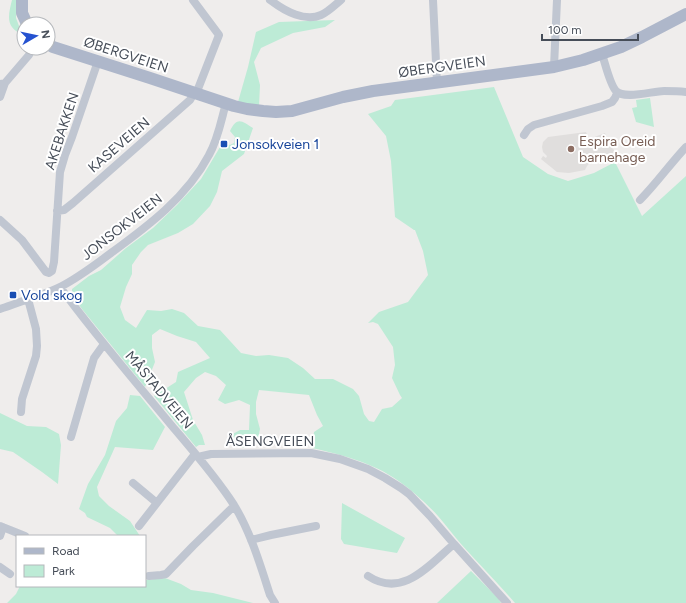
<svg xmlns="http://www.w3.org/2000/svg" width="686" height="603" font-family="Figtree,sans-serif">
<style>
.education{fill:#e0dedd}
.green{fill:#bdebd6}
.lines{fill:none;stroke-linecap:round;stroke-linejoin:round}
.street{stroke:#c0c6d1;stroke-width:8}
.primary{stroke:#aeb7ca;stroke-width:12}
.transit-dot{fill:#1a4fb4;stroke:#fff;stroke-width:1.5}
.education-dot{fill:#8d6e63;stroke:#fff;stroke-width:1.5}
.labels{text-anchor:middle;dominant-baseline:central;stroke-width:4;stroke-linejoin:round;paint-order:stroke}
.street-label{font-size:14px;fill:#464d58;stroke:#fff}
.education-label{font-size:14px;fill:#785e54;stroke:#fff;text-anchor:start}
.transit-label{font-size:14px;fill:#164399;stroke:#fff;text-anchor:start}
</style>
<rect width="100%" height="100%" fill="#efedec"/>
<path class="education" d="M586,132L589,139L605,133L609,145L614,150L616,156H596L587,166L585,170L569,173L557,172L541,159L543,156L546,158L547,156L543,152L542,147L543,142L548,137Z"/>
<path class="green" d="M12,0H16V18L19,26L24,35C5,28 8,16 12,0Z
M335,20L325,27L293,33L261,48L254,62L260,85L259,106L238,102L248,67L256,32L279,22Z
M494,87L523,157L548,174L568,181L594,173L615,162L642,216L686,176V603H515C498,583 479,564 461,544C453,535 446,525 438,516C429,506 415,493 404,485C378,464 343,455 312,448L314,432L323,426L317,415L309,395L259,390L256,402V414L260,429L257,444L247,448L234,446L229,436L240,430H249L250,405L239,400L225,404L218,400L226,385L216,376L205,372L196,378L184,392L193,420L202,435L205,445H199L196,447L154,396L176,382L178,372L210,358L196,342L177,336L160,329L152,335V348L155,362L145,387L82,309L72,295V289L89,276L101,270L126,248L153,228L177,205L201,179L223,142L230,145L234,143L235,137L230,131C237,116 242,121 253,128L244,154L222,171L217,192L210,206L193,224L178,233L148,245L141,252L132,265V274L126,287L120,307L125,320L136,328L147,310L161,311L172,309L184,313L198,326L220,330L241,353L256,356L269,355L288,358L303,368L315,379H333L353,389L359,396L364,414L369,421L374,422L382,409L392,407L402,398L400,395L392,378L395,365L393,347L378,324L373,322L368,323L379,312L408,302L428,275L423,251L415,230H414L395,217L391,161L386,136L368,114L391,106L395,100Z
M650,98L654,127L636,122L632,108L637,107L636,100Z
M130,395L140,396L165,427L153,450L115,447L97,487L99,496L109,506L130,521L140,536H118L110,528L87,517L85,513L79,509L88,484L105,455L116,421L127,408Z
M0,413L27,426L46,427L59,434L61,445L58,484L42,472L13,452L0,449Z
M342,503L405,538L397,553L344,544L341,539Z
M471,571L498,598L501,603H437Z
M165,578L181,584L191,590L213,593L253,603H7L16,594L20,586H145V580Z"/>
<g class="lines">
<path class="street" d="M193,0L219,35L196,94
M270,0L273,2C285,11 305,22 321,15C328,12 335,5 341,0
M433,0L437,83
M602,54C605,63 610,85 616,91C624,100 653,91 664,91C671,91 679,91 686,92
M554,67L557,0
M0,84L5,83L29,55L32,48
M0,97L5,83
M524,135L528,129L534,125L602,106L612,102L615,98L617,93
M640,200C656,184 670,164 686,147
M57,211L64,210L73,203L190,100L194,93
M0,220L22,240L46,272L49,273L52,271L54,262L60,172L65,155L72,137L98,61
M60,287C95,335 134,380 172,426C194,452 216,477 234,505C251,533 260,564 270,595L275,603
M0,309C12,305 25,300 37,296C45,293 53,291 60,287C78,278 95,265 111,253C148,226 187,197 209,155C218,139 221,121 226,103
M21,412L22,399L36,356L37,346L36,329L28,299
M71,437L94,358L104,344
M198,457L211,454L311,453L340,459L368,469L385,478L401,488L409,494L430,516L454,544L507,603
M133,483L157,503
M0,526L25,536
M139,526L195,454
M0,536L3,527
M251,540L271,535L316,526
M0,567L10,574
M149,576L161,575L166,574L193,546L234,506
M368,576C403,599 429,565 454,544"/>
<path class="primary" d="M22,0V13L27,24
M48,44L53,47L150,78L234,106L247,109L263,111L276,112L292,111L343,97L373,91L554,67L583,60L621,47L642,37L686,14"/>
</g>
<g class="transit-dot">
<rect x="220" y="140" width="8" height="8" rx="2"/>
<rect x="9" y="291" width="8" height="8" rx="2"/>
</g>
<circle class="education-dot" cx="571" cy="149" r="4"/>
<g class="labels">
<g class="street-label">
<text transform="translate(126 55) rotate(18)">ØBERGVEIEN</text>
<text transform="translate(442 67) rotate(-8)">ØBERGVEIEN</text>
<text transform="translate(62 131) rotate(-72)">AKEBAKKEN</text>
<text transform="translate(119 145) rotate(-41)">KASEVEIEN</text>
<text transform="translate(122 227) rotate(-38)">JONSOKVEIEN</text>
<text transform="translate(159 390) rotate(50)">MÅSTADVEIEN</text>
<text x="270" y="441">ÅSENGVEIEN</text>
</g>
<g class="education-label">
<text x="579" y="141">Espira Oreid<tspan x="579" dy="16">barnehage</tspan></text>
</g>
<g class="transit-label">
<text x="232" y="144">Jonsokveien 1</text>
<text x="21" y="295">Vold skog</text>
</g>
</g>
<rect x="16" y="535" width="130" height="52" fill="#ffffff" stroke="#b5b8bc"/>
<rect x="24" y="548" width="20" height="6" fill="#aeb7ca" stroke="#b5b8bc"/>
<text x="52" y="555" font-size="12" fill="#464d58">Road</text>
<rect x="24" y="565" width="20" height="12" fill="#bdebd6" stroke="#b5b8bc"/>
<text x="52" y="575" font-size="12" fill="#464d58">Park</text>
<g transform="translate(36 36) rotate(81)"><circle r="19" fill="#ffffff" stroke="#b5b8bc"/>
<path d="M0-3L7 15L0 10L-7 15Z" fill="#2552d0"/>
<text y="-6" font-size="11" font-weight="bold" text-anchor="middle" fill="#464d58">N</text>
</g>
<path d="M542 34v6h96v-6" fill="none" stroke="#464d58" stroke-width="2"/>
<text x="548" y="34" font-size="12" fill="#464d58" stroke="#ffffff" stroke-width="3" paint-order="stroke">100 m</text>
</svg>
